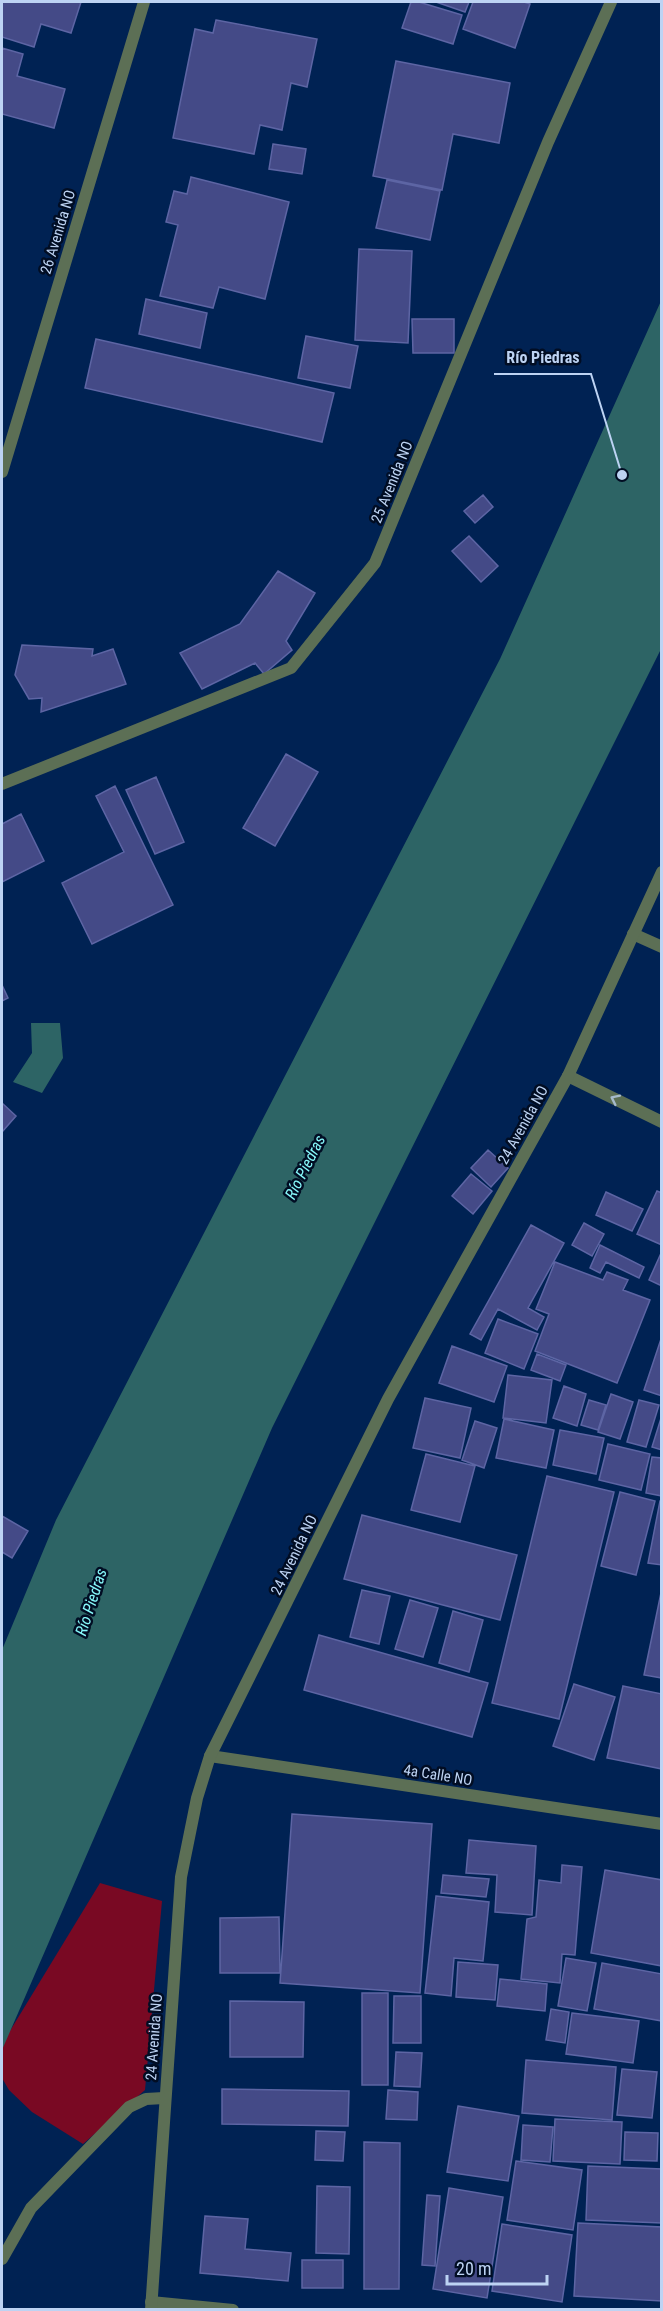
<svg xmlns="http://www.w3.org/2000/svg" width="663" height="2311" font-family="'Roboto Condensed',sans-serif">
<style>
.green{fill:#790923}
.water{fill:#2d6465}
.building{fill:#444a87;stroke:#5d65a4;stroke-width:1.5}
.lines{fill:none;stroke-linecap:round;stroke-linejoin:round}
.minor{stroke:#5c6f55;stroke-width:12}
.tertiary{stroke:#5c6f55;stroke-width:12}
.oneway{stroke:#a5bacc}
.labels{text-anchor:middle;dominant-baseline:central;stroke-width:5;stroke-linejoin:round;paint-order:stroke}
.street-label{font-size:15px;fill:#bdd3f3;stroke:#010d23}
.water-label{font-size:16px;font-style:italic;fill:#87f9fb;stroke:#010d23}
.leader{fill:none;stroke:#bdd3f3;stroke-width:2}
.callout-dot{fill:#bdd3f3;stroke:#010d23;stroke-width:2}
.callout-label{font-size:16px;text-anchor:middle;font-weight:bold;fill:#bdd3f3;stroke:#010d23;stroke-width:5;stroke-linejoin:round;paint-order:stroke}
</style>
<rect width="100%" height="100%" fill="#002253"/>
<path class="green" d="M100,1883L162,1901L145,2090L83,2144L32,2112L9,2090L2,2078V2044Z"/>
<path class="water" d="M661,301V649L272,1428L2,2050V1650L56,1520L500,659Z
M31,1023H60L63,1058L42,1093L13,1082L32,1053Z"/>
<path class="building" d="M2,2H81L71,33L41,24L34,47L2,37Z
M411,2H419L462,15L453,44L402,28Z
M436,2H469L465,12Z
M473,2H524L530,4L515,48L463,29Z
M216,20L317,39L307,87L291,83L282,130L260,125L254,154L173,138L195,29L213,33Z
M2,48L23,54L17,76L65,89L54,128L2,114Z
M396,61L510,83L499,143L453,134L442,190L373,176Z
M273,144L306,149L302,174L269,169Z
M191,177L289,202L265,299L219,287L213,308L160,296L178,225L166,222L174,191L187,194Z
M387,180L440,191L430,240L376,228Z
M359,249L412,251L408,343L355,340Z
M146,299L207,313L200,348L139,334Z
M412,319H454V353H413Z
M306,336L358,346L350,388L298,378Z
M96,339L334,393L322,442L85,388Z
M483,495L493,507L475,523L464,511Z
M469,536L498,566L481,582L452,551Z
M278,571L315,593L286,641L292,650L264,674L255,663L202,689L180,653L240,624Z
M22,645L93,649L92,656L113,649L126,684L41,712L42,698L29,699L15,675Z
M286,754L318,772L275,846L243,828Z
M156,777L184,842L155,854L126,790Z
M115,786L173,905L92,944L62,883L124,852L96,796Z
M21,814L44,861L2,882V824Z
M2,985L8,998L2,1001Z
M2,1103L16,1116L2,1132Z
M488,1150L508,1168L491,1187L471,1168Z
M471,1174L492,1191L473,1214L452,1196Z
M657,1191L662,1193V1245L637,1234Z
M606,1192L643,1209L632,1231L596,1215Z
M584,1223L604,1234L592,1256L572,1245Z
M531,1225L564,1243L528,1308L544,1317L537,1330L498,1309L481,1340L470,1334Z
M600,1245L644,1267L639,1278L606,1262L600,1273L590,1268Z
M662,1251V1286L649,1280Z
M555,1262L603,1280L607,1272L628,1280L623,1290L650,1300L617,1383L535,1351L549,1314L536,1309Z
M498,1319L538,1334L524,1369L485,1353Z
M662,1336V1396L644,1390Z
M452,1346L507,1366L494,1402L439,1383Z
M537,1354L566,1365L560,1381L531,1370Z
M508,1375L552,1380L546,1423L503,1418Z
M564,1386L586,1394L577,1426L553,1418Z
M611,1394L633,1402L620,1439L598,1432Z
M425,1398L471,1408L460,1458L413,1448Z
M589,1400L606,1405L598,1430L581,1425Z
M639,1400L659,1405L646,1447L627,1442Z
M662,1415V1450L652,1447Z
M504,1419L554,1430L546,1468L496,1458Z
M475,1421L497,1428L484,1468L462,1460Z
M560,1430L604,1438L596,1474L553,1465Z
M608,1444L650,1454L641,1490L599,1480Z
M426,1454L475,1466L460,1522L411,1510Z
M652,1457L662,1458V1496L646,1493Z
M547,1476L614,1492L559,1719L492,1703Z
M620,1492L655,1501L636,1575L601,1566Z
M660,1501H662V1565L648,1563Z
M362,1515L517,1555L500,1620L344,1579Z
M2,1516L28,1531L12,1558L2,1552Z
M662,1588V1678L644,1675Z
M362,1590L390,1596L379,1644L350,1637Z
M410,1600L438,1608L423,1657L395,1649Z
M453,1611L483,1620L469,1672L439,1663Z
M319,1635L488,1683L472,1737L304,1690Z
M574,1684L615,1697L594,1760L553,1746Z
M623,1686L662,1694V1769L607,1758Z
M292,1814L432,1824L420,1993L280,1983Z
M469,1840L536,1846L532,1915L495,1912L497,1875L466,1873Z
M562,1865L582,1867L575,1955L562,1954L560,1983L521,1979L527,1919L536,1917L539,1880L561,1883Z
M605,1870L662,1880V1966L591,1953Z
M443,1875L489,1879L486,1897L441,1893Z
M436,1896L489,1902L483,1961L454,1958L451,1996L425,1993Z
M279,1917L280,1973H220V1918Z
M566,1958L596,1963L587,2011L558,2006Z
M458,1962L498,1965L495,2000L456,1997Z
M602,1963L662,1974V2021L594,2009Z
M500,1979L547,1984L545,2011L497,2006Z
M362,1993H388V2085H362Z
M394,1996H421V2043H393Z
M230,2001L304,2002L303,2057H230Z
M551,2009L569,2012L565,2043L546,2040Z
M572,2013L639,2021L633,2063L566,2054Z
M396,2052L422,2053L420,2087L394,2086Z
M526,2060L616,2067L612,2120L522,2113Z
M622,2069L657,2072L652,2118L617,2115Z
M222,2089L349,2091L348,2126L222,2124Z
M388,2090L418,2092L417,2120L386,2119Z
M458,2106L519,2116L508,2181L447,2172Z
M555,2119L622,2122L620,2164L553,2161Z
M523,2125L553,2127L550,2162L521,2160Z
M316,2131L345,2132L343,2161L315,2160Z
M625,2132L658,2133L657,2161L624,2160Z
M364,2142L400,2143L399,2289H364Z
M516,2161L582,2170L573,2230L507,2220Z
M588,2166L662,2169V2223L586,2220Z
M317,2186L350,2187L349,2254L316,2253Z
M449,2188L503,2197L487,2298L433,2289Z
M427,2195L440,2196L435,2266L422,2265Z
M205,2216L248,2219L245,2249L291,2253L288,2281L200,2273Z
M578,2223L662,2227V2301L574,2296Z
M502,2224L572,2235L562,2302L492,2291Z
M302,2260H343V2288H302Z"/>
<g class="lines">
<path class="minor" d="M2,784L291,668L375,563L548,142L611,2
M633,934L662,947
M568,1076L662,1122
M210,1756L662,1824
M2,2259L31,2208L129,2107L146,2099L164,2098
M151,2302L233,2310"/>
<path class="tertiary" d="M2,472L144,2
M151,2310L181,1877L197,1798L210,1756L388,1399L568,1076L662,872"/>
</g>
<defs><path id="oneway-chevron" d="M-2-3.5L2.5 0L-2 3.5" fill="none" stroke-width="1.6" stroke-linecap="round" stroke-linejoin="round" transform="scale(1.5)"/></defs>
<use class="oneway" href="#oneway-chevron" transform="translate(615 1099) rotate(-154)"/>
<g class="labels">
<g class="street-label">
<text transform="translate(58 232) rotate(-73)">26 Avenida NO</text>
<text transform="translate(392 482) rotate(-68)">25 Avenida NO</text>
<text transform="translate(523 1125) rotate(-61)">24 Avenida NO</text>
<text transform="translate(294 1555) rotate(-64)">24 Avenida NO</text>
<text transform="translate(438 1775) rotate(9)">4a Calle NO</text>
<text transform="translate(154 2037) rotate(-86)">24 Avenida NO</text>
</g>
<g class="water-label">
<text transform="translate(305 1167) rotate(-63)">Río Piedras</text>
<text transform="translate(91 1602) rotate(-72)">Río Piedras</text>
</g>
</g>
<path class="leader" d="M622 475L591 374H494"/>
<circle class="callout-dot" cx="622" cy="475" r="6"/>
<g class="callout-label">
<text x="543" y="363">Río Piedras</text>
</g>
<rect width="663" height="2311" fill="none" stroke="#bdd3f3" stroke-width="6"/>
<path d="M447 2275v9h100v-9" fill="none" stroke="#bdd3f3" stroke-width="3"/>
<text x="456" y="2275" font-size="18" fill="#bdd3f3" stroke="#010d23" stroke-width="4.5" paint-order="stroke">20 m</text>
</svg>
